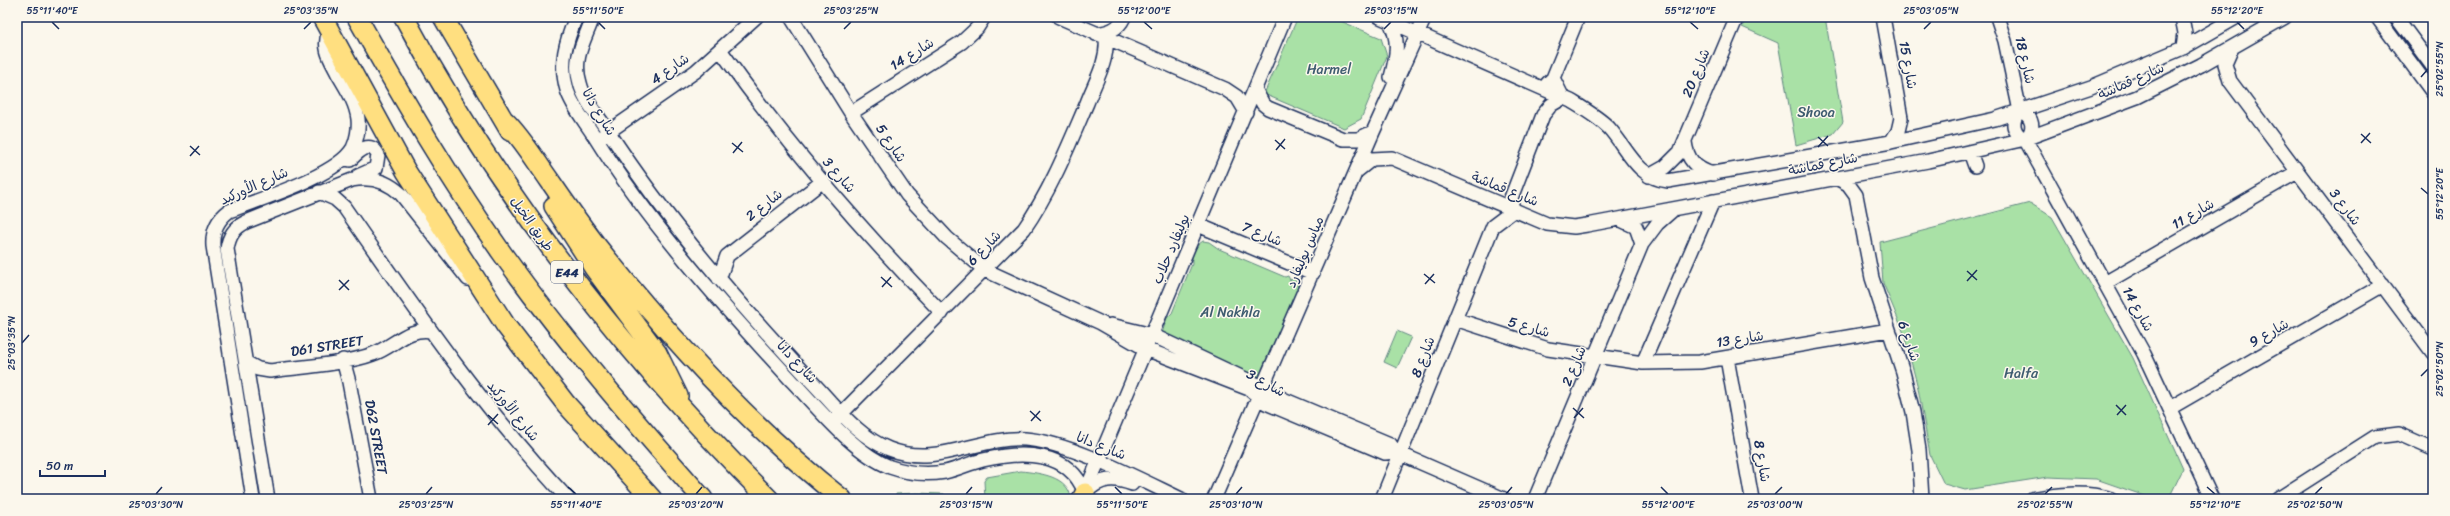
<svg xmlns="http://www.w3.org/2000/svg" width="2450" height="516" font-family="Sriracha,'Playpen Sans Arabic',sans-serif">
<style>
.green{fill:#a9e1a6;stroke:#628882}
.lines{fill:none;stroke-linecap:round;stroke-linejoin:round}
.minor-casing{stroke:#1b2f5e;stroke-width:16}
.highway-casing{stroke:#1b2f5e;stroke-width:22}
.minor{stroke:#fbf7ec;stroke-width:13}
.highway{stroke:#ffdf80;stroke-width:19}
.ticks{fill:none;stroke:#1b2f5e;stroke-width:1.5}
.labels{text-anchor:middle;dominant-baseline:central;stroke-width:3;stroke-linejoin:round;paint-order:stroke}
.shield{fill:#fbf7ec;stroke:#5e6b89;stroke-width:1}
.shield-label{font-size:13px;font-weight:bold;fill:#1b2f5e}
.street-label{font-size:14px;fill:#1b2f5e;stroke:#fbf7ec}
.park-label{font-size:14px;fill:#3e5c70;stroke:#fbf7ec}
.neatline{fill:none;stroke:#1b2f5e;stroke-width:1.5}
.ticks-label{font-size:10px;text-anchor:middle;fill:#1b2f5e}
</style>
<rect width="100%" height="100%" fill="#fbf7ec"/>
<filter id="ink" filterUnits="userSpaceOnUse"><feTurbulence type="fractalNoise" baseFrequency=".025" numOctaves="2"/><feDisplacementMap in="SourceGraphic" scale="8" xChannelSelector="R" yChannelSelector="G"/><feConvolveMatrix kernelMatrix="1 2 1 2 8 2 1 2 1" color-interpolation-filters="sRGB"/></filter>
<g filter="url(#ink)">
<path class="green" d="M1298,17H1331L1381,38L1387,56L1361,119L1344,128L1264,94Z
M1747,17H1825L1843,122L1833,134L1796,145L1778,43L1742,27Z
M2030,203L2052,217L2133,358L2183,469L2170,496L2151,498L2096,479L2048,477L1965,490L1944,484L1930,455L1918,388L1903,331L1883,283L1880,242Z
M1203,241L1209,242L1219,249L1285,277L1288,276L1290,280L1294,278L1298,284L1297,291L1258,378L1162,333L1167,318L1172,313L1192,264C1191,255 1195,246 1203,241Z
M1397,331L1411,337L1397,368L1384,362Z
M1021,471C1039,473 1069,476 1071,499H985L984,481L987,477Z
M917,493L944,494L948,499H896V494Z"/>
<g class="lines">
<defs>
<path id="minor" d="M576,17C566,41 559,63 567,90C572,106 584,120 593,134C649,224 721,304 792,381C819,409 854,453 890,467C907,473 927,475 945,472C958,469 970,463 983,460C1021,451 1069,450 1085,493
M593,17C585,40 572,58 580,83C584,100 598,116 608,131C667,221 738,303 812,382C835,406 858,437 889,449C937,468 978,436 1025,439C1069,442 1139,479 1181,499
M791,17L851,113L907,195L947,238L985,270L1101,323L1146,349L1249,389L1266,403L1385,453L1396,452
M1059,17L1225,89L1237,97L1246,112
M1380,17L1571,101C1584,109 1598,117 1609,128C1627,148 1637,178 1668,181L1891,142L1995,119L2091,87L2183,48L2237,17
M1883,17L1901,118L1898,131L1891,142
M1997,17L2005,41L2020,111
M2377,17L2433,93
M2396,17L2433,67
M2182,18L2185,33L2183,48
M1389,20C1400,40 1397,55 1391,77
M1096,34C1109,32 1118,30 1124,17
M2232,48L2225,64L2230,81L2433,353
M721,51C787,144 862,231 942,313
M1547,84L1553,78L1578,17
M1255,89L1263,104L1268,108L1343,139H1358L1373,132
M2020,111C2033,116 2036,130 2025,139
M2020,111C2010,121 2013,134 2025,139
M851,113L962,42L977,28L984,17
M601,137L696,71L756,17
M2025,139L2144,354L2212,499
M1685,142C1687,159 1695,169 1713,174
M1970,152L1975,166
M350,160C358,152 370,139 378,155L376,168L358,176
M1357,171L1372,159L1392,158L1547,224L1574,227L1587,225L1928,161L2025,139L2137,97L2201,65L2285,17
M1649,176L1665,167L1680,152L1737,17
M1836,178L1848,184L1856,195L1872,278L1903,372L1913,412L1919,450L1922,499
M319,192L335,199L344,207C414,308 483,409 568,499
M1619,219L1636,227L1642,244
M1198,225L1313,273
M719,279L727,256L823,181
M2105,283L2297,172
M1455,319L1548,349L1643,363L1700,362L1889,330
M1111,325L1152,335L1260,386L1283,399L1390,444L1396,452L1504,499
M1727,358L1752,499
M343,360L349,382L371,499
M247,363L258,369L270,371C300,367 346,364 373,354C394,347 407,327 431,331
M1643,363L1713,201
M2170,408L2383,285
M836,419L1024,229C1051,190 1068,147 1087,103C1095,82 1108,61 1106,39
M1086,492C1101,478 1113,477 1132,484
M1085,493L1285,17
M253,499L213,246C212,231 217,220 229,211C260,199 337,176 353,148C357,140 359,128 358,119C356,102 346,88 338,74C331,60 322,48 329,32
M268,499L227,249C229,236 234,228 246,222L352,180C371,176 387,181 401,194L468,279
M1214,499L1373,132L1425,17
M1382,499L1493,226L1513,211L1511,198L1543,115L1551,105L1563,98L1553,78
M1535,499L1642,244L1657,224L1674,209
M2031,499C2058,494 2084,491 2112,499
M2278,499L2375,437L2399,434L2433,449"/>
<path id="highway" d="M322,17L406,171L506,326L566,404L652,499
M357,17C403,99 450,180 504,256C565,341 634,421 703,499
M404,17C500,196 625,356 769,499
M443,17L510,131
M505,121C523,139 535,160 550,181C565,203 580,224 596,245C669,337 750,427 842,499
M554,206L594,268L657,353L678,396
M1082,499L1085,493"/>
</defs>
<use href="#minor" class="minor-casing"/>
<use href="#highway" class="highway-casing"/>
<use href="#minor" class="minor"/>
<use href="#highway" class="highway"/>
</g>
</g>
<path class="ticks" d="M52,22L59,29M598,22L605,29M1144,22L1152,29M1690,22L1698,29M2237,22L2244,29M304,29L311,22M844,29L851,22M1384,29L1391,22M1924,29L1931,22M2421,77L2428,69M2361,134L2371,143M1818,137L1828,146M1275,140L1285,149M732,143L743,152M2361,143L2370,133M190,146L200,155M1818,147L1828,136M1276,150L1285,139M733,153L742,142M190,156L199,146M2421,188L2428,194M1967,271L1977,280M1424,274L1435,283M881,277L892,287M339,280L349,290M1967,281L1977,270M1425,284L1434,274M882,287L891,277M339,290L349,280M22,343L29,335M2421,376L2428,369M2116,405L2126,415M1573,408L1584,418M1030,411L1041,421M488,415L498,424M2117,415L2126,405M1574,418L1583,408M1031,421L1040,411M488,425L498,414M568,487L576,494M1115,487L1122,494M1661,487L1668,494M2207,487L2215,494M156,494L162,487M426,494L432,487M696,494L702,487M966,494L972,487M1236,494L1242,487M1506,494L1512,487M1775,494L1782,487M2045,494L2052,487M2315,494L2322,487"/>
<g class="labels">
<rect class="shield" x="551" y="261" width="32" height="22" rx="3"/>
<g class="shield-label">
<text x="567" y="272">E44</text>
</g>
<g class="street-label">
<text transform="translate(912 54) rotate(-32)">شارع 14</text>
<text transform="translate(2025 60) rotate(77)">شارع 18</text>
<text transform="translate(1908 65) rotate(80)">شارع 15</text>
<text transform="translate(670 69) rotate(-35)">شارع 4</text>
<text transform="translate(1696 73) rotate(-67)">شارع 20</text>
<text transform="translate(2131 81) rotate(-24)">شارع قماشة</text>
<text transform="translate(599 112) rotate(59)">شارع دانا</text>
<text transform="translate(891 143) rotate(56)">شارع 5</text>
<text transform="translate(1823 164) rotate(-11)">شارع قماشة</text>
<text transform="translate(839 175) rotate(49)">شارع 3</text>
<text transform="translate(254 186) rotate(-24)">شارع الأوركيد</text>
<text transform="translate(1505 189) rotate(22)">شارع قماشة</text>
<text transform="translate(764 205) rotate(-38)">شارع 2</text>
<text transform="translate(2345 207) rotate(53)">شارع 3</text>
<text transform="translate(2193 214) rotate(-30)">شارع 11</text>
<text transform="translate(532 224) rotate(55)">طريق الخيل</text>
<text transform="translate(1262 234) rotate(23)">شارع 7</text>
<text transform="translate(984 248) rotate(-46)">شارع 6</text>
<text transform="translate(1171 249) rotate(-67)">بوليفارد حلاب</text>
<text transform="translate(1305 252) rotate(-67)">مياس بوليفارد</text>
<text transform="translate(2138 309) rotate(61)">شارع 14</text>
<text transform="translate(1529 327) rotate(16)">شارع 5</text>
<text transform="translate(2269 333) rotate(-29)">شارع 9</text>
<text transform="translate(1740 339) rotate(-9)">شارع 13</text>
<text transform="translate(1909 341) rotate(71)">شارع 6</text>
<text transform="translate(327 346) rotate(-9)">D61 STREET</text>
<text transform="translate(1423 357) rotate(-69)">شارع 8</text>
<text transform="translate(797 362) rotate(47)">شارع دانا</text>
<text transform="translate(1574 366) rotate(-67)">شارع 2</text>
<text transform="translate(1266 383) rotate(29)">شارع 3</text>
<text transform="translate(513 411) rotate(51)">شارع الأوركيد</text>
<text transform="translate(376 437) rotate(80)">D62 STREET</text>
<text transform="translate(1101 446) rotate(22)">شارع دانا</text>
<text transform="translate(1762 461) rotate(80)">شارع 8</text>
</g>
<g class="park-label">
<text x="1329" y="69">Harmel</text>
<text x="1816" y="112">Shooa</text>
<text x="1230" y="312">Al Nakhla</text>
<text x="2021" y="373">Halfa</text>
</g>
</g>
<rect width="2450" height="516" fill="none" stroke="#fbf7ec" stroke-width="44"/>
<path d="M40 470v6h65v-6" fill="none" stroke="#1b2f5e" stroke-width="2"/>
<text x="46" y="470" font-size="12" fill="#1b2f5e" stroke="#fbf7ec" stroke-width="3" paint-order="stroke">50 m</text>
<rect x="22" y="22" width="2406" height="472" class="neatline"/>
<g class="ticks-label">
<text x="52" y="14">55°11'40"E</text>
<text x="311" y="14">25°03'35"N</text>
<text x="598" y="14">55°11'50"E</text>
<text x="851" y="14">25°03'25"N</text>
<text x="1144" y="14">55°12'00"E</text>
<text x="1391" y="14">25°03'15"N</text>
<text x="1690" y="14">55°12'10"E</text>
<text x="1931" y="14">25°03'05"N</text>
<text x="2237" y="14">55°12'20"E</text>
<text transform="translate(2439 69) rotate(-90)" y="4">25°02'55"N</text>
<text transform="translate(2439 194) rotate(-90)" y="4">55°12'20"E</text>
<text transform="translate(11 343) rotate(-90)" y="4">25°03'35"N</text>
<text transform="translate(2439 369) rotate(-90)" y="4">25°02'50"N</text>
<text x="156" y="508">25°03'30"N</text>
<text x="426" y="508">25°03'25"N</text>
<text x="576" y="508">55°11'40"E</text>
<text x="696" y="508">25°03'20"N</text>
<text x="966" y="508">25°03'15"N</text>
<text x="1122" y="508">55°11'50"E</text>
<text x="1236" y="508">25°03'10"N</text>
<text x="1506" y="508">25°03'05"N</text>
<text x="1668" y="508">55°12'00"E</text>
<text x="1775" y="508">25°03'00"N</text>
<text x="2045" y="508">25°02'55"N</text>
<text x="2215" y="508">55°12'10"E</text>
<text x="2315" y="508">25°02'50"N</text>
</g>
</svg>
